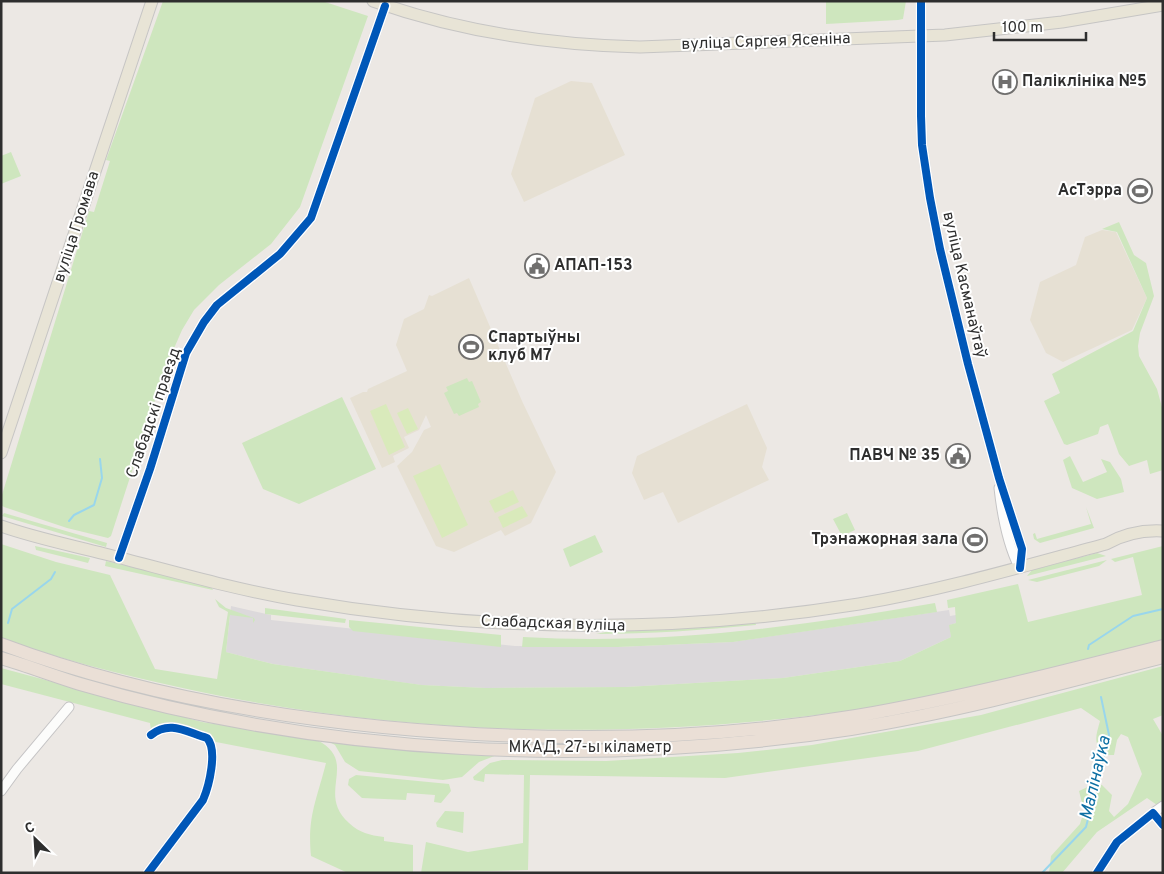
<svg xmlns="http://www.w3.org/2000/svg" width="1164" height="874" font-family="Overpass,sans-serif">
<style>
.industrial{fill:#dcd9db}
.education{fill:#e6e0d3}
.green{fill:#cee6be}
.pitch{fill:#d9eabb}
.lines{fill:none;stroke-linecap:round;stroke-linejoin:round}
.stream{stroke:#99d6ec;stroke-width:2}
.minor-casing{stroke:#c5c4c5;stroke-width:11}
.major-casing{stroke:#c6c5c4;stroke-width:13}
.highway-casing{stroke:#c6c5c4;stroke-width:14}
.minor{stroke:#fcfcfb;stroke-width:9}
.major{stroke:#e8e4d6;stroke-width:11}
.highway{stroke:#eadfd6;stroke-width:12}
.cycleway-casing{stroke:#fff;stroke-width:11}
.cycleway{stroke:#0057b8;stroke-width:8}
.labels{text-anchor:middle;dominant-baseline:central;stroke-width:4;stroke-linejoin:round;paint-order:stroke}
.street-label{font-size:16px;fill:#2e2e2e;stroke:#fff}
.poi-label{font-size:16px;font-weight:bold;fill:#2e2e2e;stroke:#fff;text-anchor:start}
.water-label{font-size:18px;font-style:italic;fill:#0d6fa3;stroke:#fff}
</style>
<rect width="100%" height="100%" fill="#ece8e4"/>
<path class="industrial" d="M231,606L271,615V620L515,646L618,647L732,642L949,610L950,616L956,615V623L950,625L951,637L900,661L783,678L626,687L486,688L421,685L273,664L226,652Z"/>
<path class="education" d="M571,81L592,83L625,155L524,202L511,174L535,98Z
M1102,230L1116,232L1147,298L1132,330L1063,362L1046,353L1030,320L1040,282L1076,265L1085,237Z
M469,278L522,401L556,472L531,523L505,536L501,530L454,552L436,546L397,466L412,452L424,430L431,427L426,415L419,430L404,437L409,448L393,456L395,462L382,468L350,398L363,392H367L368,389L407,371L396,345L404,319L424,309L429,295L432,296Z
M747,404L767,448L762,467L769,480L678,523L663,492L644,500L632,473L637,456Z"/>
<path class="green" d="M163,1H322L368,16L300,207L271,244L219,285L194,310L182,330L165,369L111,536L108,538L67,528L4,507L1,505V498L89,211L94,212L110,161L106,160Z
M826,1H906L903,19L898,20L826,24Z
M11,152L21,176L1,184V156Z
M1119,222L1134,255L1146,263L1154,296L1140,333L1138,346L1139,356L1157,389L1163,411V470L1150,474L1147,460L1129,466L1119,454L1108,424L1100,427L1098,434L1067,445L1064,444L1044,401L1060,393L1052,374L1133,331L1147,298L1117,232L1102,229Z
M467,378L469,382L472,381L481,402L478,404L479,407L459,416L457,413L454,414L444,393L448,391L446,387Z
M342,397L376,469L299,504L263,489L242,443Z
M1070,456L1083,482L1107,472L1101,459L1110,462L1121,479L1124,492L1097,499L1072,488L1063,460Z
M1086,507L1094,528L1040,543L1034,539L1033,534L1035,533L1037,539L1091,524Z
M4,513L107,543L106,547L2,516Z
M847,513L855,530L842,536L833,519Z
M595,535L603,552L570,567L563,549Z
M1,544L56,562L110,575L155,669L217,679L228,612L219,607L215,599L226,608L254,618L255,620L253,623V618L230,615L226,652L273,664L422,685L486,688L626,687L783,678L900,661L951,637L949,625L956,623L955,607L948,608L947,600L1018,584L1028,622L1142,595L1133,557L1115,562L1111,559L1163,546V640C1054,669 944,698 833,713C614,741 393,735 178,687C118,674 59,659 1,638Z
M35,546L90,558L88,563L36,550Z
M1097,553L1106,556L1027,576L1032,570Z
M1107,560L1099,566L1037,582L1028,580Z
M106,561L210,585L213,590L105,566Z
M935,603L937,612L733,642L618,647H522L523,637C661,645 799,627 935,603Z
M265,608L346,619L345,623L265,614Z
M349,620L501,635V647L353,631L349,627Z
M755,622L756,625C703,630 650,634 596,634L615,630Z
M1163,666V715L1153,719L1163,736V802L1157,805L1147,798L1097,832L1062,873H1049L1051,856L1080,824L1084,811L1079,791L1094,784L1102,785L1112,795L1109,811L1114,817L1128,804L1142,774L1128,737L1121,734L1117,740L1114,755H1106C1092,744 1096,736 1100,721L1081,708L918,751L725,778L530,775L528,870L421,873L426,842L468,852L523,843L524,775L485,774L484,782L474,780L473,777L490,763L502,760L606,761L738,753L812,745L981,715Z
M1,668L202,722L317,740C360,762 315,793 349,823C360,833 369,835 384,837V841L413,845V872L419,873H348L311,856C307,817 317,799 326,763L216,742L207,736L167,723L151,730L150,723L1,684Z
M324,739L497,755L479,762L462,777L443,780L359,771L345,762L335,745Z
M356,775L449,784L451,791L441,803L434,802L435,795L407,793L406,800L362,798L348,785L349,779Z
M445,811L464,812L463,833L437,827L436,823Z"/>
<path class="pitch" d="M386,404L405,447L389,455L370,411Z
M408,408L418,429L407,434L397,413Z
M440,464L468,525L442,538L413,476Z
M513,490L519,502L495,513L489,501Z
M522,506L528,516L503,528L498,517Z"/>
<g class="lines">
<path class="stream" d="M69,521L74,515L94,505L102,478L100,459
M8,623L12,609L51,579L55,572
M1088,649L1089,645L1133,616L1163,609
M1042,873L1086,827L1109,735L1101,697"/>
<defs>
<path id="minor" d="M921,1V116L922,145L930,198L940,249L968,364L999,478L1022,549L1020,568
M999,488C1002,515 1007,543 1019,567
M119,558L150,469L186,353L204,322L217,305L280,254L311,218L385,6
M1,791L17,769L69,707
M1153,813L1163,806
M148,873L203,800C209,786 218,750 207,738C186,732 170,720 151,735
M1097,873L1117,842L1153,813L1163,825"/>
<path id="major" d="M373,1C458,31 550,45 640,47L945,35L1062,22L1163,5
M1,453L152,1
M1,526C35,538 70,545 105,554C168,570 232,589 297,600C483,632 672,634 859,604C943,590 1024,566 1106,544C1124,534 1142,530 1162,531"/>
<path id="highway" d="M1,644C124,690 253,714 383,727C540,742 700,742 856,716C960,698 1061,672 1163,646
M1,658C28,666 54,676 80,684C325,756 598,768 851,729C956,712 1059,684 1163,657"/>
</defs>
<use href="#minor" class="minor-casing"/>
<use href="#major" class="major-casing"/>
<use href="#highway" class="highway-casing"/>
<use href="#minor" class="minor"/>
<use href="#major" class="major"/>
<use href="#highway" class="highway"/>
<defs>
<path id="cycleway" d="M921,1V116L922,145L930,198L940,249L968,364L999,478L1022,549L1020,568
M119,558L150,469L186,353L204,322L217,305L280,254L311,218L385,6
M148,873L203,800C209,786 218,750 207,738C186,732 170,720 151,735
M1097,873L1117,842L1153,813L1163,825"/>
</defs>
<use href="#cycleway" class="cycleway-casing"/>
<use href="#cycleway" class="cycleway"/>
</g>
<defs>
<symbol id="hospital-ring" viewBox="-11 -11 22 22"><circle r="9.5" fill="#fff" stroke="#706f6e" stroke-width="1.5"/><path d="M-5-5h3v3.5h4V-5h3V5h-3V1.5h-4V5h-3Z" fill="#706f6e"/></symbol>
<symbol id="stadium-ring" viewBox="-11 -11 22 22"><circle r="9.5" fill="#fff" stroke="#706f6e" stroke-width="1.5"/><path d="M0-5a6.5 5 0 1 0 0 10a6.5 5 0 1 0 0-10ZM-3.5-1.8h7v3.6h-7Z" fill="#706f6e"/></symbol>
<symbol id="civic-ring" viewBox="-11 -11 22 22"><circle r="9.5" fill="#fff" stroke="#706f6e" stroke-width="1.5"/><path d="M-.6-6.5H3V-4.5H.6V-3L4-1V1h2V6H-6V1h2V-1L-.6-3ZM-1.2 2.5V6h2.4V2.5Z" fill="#706f6e"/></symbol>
</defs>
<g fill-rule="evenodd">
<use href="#hospital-ring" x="991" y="68" width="28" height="28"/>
<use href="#stadium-ring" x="1126" y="177" width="28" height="28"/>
<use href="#civic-ring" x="523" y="252" width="28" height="28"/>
<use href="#stadium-ring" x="457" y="333" width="28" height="28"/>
<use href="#civic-ring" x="944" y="442" width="28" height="28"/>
<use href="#stadium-ring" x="961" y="526" width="28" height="28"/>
</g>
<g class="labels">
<g class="street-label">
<text transform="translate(766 42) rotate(-2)">вуліца Сяргея Ясеніна</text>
<text transform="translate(77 227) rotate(-72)">вуліца Громава</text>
<text transform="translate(964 285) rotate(77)">вуліца Касманаўтаў</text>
<text transform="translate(154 413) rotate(-71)">Слабадскі праезд</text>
<text transform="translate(553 624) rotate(2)">Слабадская вуліца</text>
<text x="590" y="748">МКАД, 27-ы кіламетр</text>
</g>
<g class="poi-label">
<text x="1022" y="82">Паліклініка №5</text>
<text x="1122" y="191" text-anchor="end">АсТэрра</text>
<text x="554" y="266">АПАП-153</text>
<text x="488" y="338">Спартыўны<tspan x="488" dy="18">клуб М7</tspan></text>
<text x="940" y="456" text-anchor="end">ПАВЧ № 35</text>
<text x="958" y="540" text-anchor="end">Трэнажорная зала</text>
</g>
<g class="water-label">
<text transform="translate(1096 778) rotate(-77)">Малінаўка</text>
</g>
</g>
<rect width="1164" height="874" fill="none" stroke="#2e2e2e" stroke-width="5"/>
<g transform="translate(35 839) rotate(335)" stroke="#ffffff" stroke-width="4" paint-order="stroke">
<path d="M0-4L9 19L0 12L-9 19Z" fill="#2e2e2e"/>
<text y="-8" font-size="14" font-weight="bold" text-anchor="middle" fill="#2e2e2e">С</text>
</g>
<path d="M994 32v8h92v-8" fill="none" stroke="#2e2e2e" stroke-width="2.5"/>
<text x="1002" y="32" font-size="15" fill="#2e2e2e" stroke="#ffffff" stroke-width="4" paint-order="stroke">100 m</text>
</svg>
